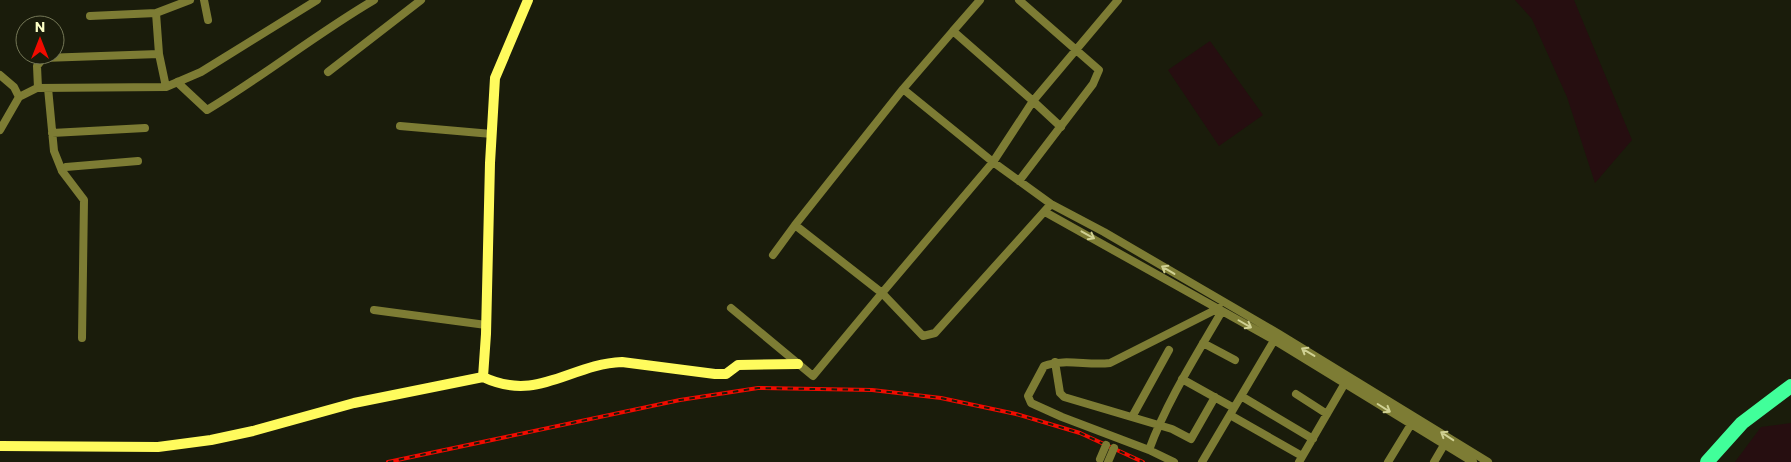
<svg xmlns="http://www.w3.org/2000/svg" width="1791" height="462" font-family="Commissioner,sans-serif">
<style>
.green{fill:#260e10}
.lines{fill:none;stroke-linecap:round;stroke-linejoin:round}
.street{stroke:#7d7c34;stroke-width:8}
.secondary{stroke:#fffb5d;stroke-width:10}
.highway{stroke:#41ff9a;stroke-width:14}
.rail-casing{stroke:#f10b00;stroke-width:4}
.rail{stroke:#1a1c0b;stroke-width:2;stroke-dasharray:5.5;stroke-linecap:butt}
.street-bridge{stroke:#7d7c34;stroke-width:8}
.oneway{stroke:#d0d193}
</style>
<rect width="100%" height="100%" fill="#1a1c0b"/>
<path class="green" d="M1515,0H1574L1632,140L1595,183L1567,97L1532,19Z
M1210,41L1263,115L1219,146L1168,70Z
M1791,423V462H1735L1761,427Z"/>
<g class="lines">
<path class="street" d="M204,0L208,20
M156,13L159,54L166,87
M90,16L156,13L190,0
M953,31L1033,101L993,162L903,89Z
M953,31L980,0
M328,72L421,0
M0,75L14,87L19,97L0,130
M177,82L207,110C264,76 316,34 374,0
M38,88L37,66L43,58L159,54
M48,88L54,151L62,171L84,200L82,338
M19,97L37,88L166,87L201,72L317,0
M400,126L492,134
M1061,127L1033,101L1118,0
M52,133L145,128
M62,171L66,167L138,161
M1019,181L1093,84L1099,70L1019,0
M1051,204L935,333L923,336L882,293L993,162L1051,204L1104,232L1279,334L1488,462
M1045,212L1274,340L1473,462
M773,255L795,225
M731,308L813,376L882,293L795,225L903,89
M374,310L486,325
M1203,343L1235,360
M1055,362L1060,393L1064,397L1172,429L1191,439L1215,397
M1182,379L1234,408
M1296,394L1327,414
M1241,396L1313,439
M1230,415L1302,456
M1132,417L1169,350
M1149,450L1062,417L1031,403L1028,396L1044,366C1065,358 1088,366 1110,363L1219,308
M1174,462L1149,450C1167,401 1196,356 1222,311
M1202,462L1276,337
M1299,462L1345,383
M1388,462L1413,421
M1434,462L1444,445"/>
<path class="secondary" d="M483,377C538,403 570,364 622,362L715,374H726L738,365L798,364
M0,446L158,447L211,440L253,431L354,403L483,377L486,334L490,163L495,78L528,0"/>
<path class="highway" d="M1707,462L1742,423L1791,386"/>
<defs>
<path id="rail" d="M388,462L680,400L758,388L872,390L941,398L1016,414L1080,433L1143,462"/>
</defs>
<use href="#rail" class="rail-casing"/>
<use href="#rail" class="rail"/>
<path class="street-bridge" d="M1100,459L1106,445
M1108,462L1114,448"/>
</g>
<defs><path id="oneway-shaft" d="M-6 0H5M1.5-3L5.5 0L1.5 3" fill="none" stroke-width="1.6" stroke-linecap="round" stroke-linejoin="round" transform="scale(1.25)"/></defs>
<g class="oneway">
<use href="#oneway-shaft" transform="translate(1088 235) rotate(29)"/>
<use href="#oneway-shaft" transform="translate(1168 270) rotate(-149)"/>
<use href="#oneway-shaft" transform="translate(1245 324) rotate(30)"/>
<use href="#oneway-shaft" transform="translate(1308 352) rotate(-149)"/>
<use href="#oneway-shaft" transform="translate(1384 408) rotate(32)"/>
<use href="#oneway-shaft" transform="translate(1447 436) rotate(-147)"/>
</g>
<g transform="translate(40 40)"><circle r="24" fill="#1a1c0b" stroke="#747756"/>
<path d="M0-4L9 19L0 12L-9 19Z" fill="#f10b00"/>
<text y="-8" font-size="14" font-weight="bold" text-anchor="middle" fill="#fcffc6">N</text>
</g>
</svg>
